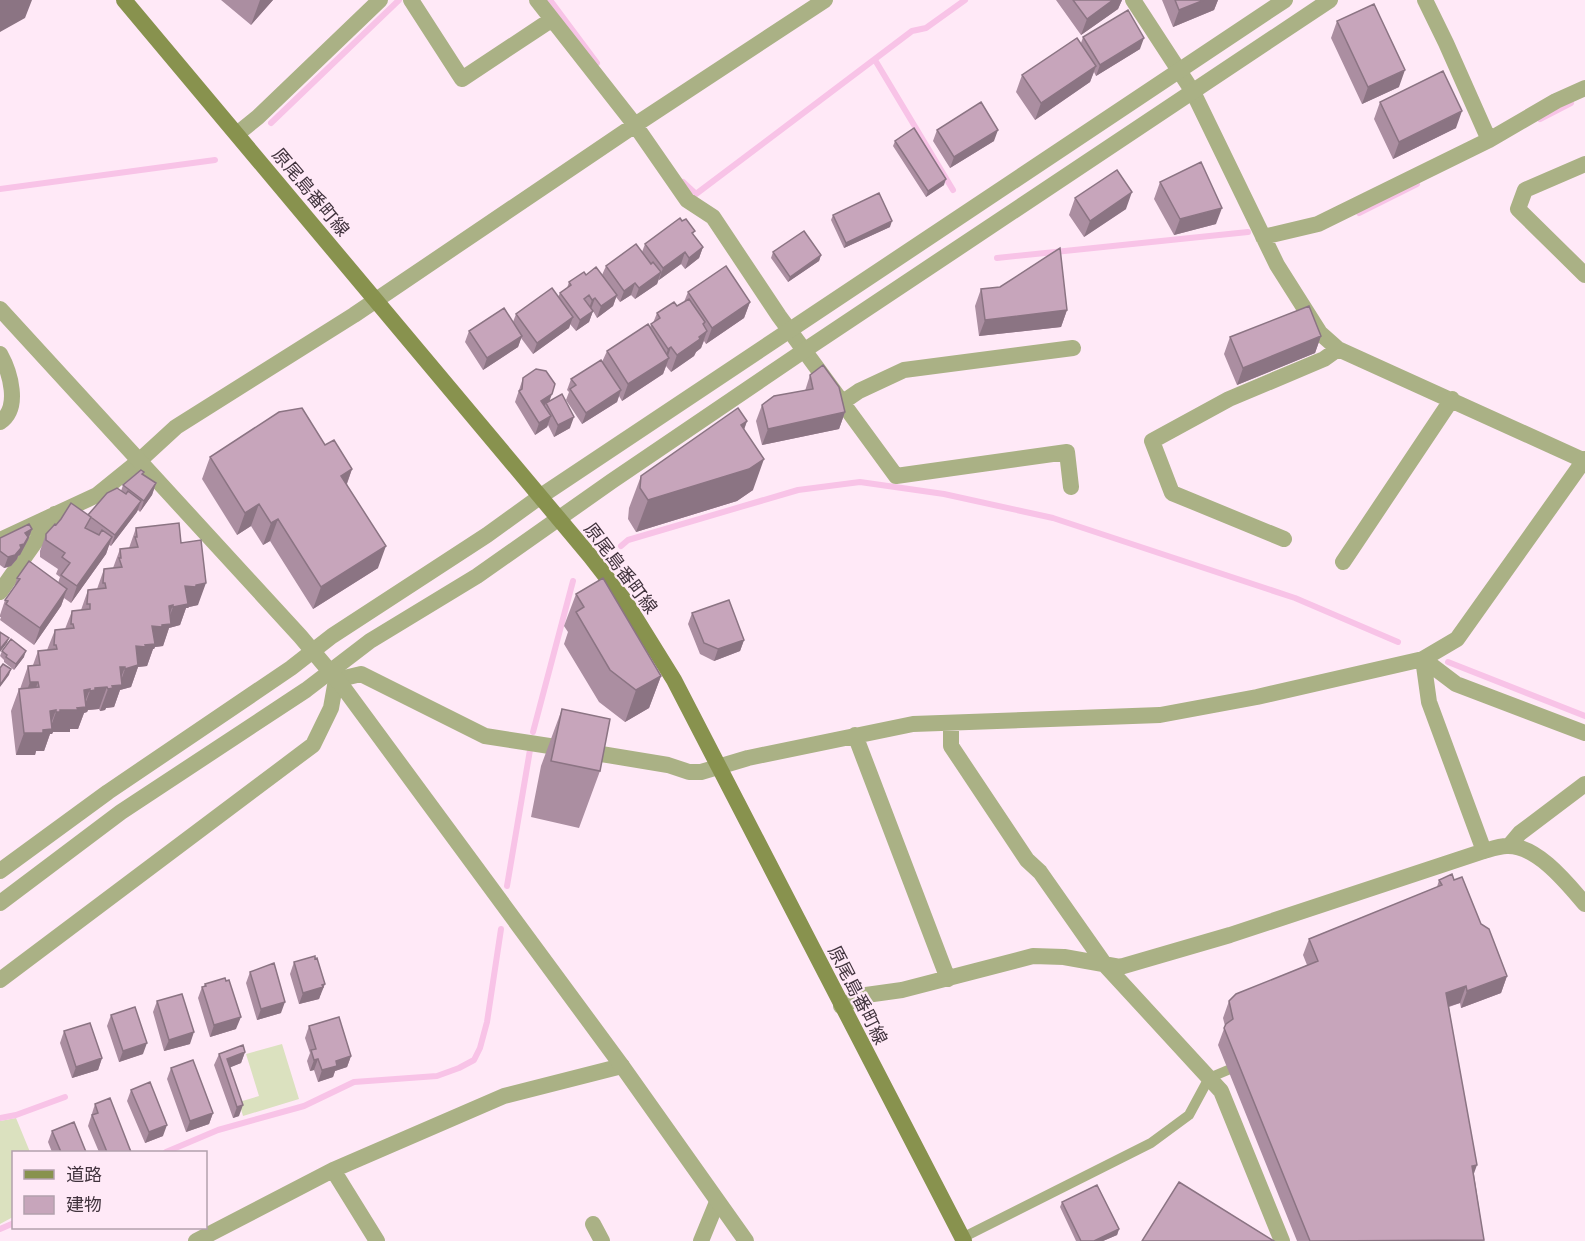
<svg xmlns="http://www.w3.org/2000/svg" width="1585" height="1241" font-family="'Archivo Narrow','Noto Sans JP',sans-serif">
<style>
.green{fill:#dbe1bf}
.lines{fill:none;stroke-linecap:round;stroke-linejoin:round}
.stream{stroke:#f8c3e7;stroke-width:6}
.service{stroke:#aab185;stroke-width:10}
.minor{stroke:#aab185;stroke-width:16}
.tertiary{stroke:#aab185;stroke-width:16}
.secondary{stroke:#88924e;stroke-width:16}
.wall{fill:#ab8ea1}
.shaded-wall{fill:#8b7483}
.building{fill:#c7a5bb;stroke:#8b7483;stroke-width:1.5}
.labels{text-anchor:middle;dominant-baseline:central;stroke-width:4.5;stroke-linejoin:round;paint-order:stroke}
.street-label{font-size:18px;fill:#41333d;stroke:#ffe9f7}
</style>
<rect width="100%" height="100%" fill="#ffe9f7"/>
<path class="green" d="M282,1044L299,1099L243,1116L239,1102L259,1096L246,1054Z
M16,1118L30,1152H14L13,1217L0,1224V1121Z"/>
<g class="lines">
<path class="stream" d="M550,0L597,63
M875,60L953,190
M1540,119L1571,103
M271,123L399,0
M683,182L696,194L912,31L926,28L965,0
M0,189L215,160
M1359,213L1417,184
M997,258L1248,232
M621,546L628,540L798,490L860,482L944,494L1053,518L1295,598L1398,642
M1448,662L1585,716
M533,732L573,581
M507,886L530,750
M0,1118L16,1115L65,1097
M166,1152L218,1130L304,1106L354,1082L437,1076L459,1068L474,1060L480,1048L487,1022L501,929
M0,1229L14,1223"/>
<path class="service" d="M962,1238L1151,1143L1189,1115L1209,1078L1228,1070"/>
<path class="minor" d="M411,0L462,79L551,20
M537,0L635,125L687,200L713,217L779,316L896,476L1067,452L1071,487
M1133,0L1193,92L1277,265L1320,333L1338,349L1585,461
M1425,0L1446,43L1489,140
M237,134L258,117L380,0
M1585,164L1525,190L1518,209L1585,275
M1263,237L1318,224L1489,140L1556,101L1585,88
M0,354C10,372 21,408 0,422
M843,402L859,391L904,370L1073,348
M1284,539L1172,493L1152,441L1229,399L1324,359L1338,349
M0,540L97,495L139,461L176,427L354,315L635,125L825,0
M1343,562L1452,399
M0,592L55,514
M1423,659L1429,702L1484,851
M1423,659L1456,684L1585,733
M951,723V746L1027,860L1040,872L1106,966L1221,1091L1282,1241
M855,735L948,979
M1509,846L1520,833L1585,784
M0,980L313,745L331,708L336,680L361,674L485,736L595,753L668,765L689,772H701L748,758L913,724L1160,715L1257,697L1423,659L1457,639L1585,459
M841,1006L866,995L902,990L1033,956L1064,957L1120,967L1230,935L1484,851C1491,849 1500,846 1507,846C1537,845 1567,883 1585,904
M333,1170L377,1241
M593,1224L602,1241
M196,1241L333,1170L504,1096L622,1066
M701,1241L717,1202"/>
<path class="tertiary" d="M0,309L300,636L343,687L622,1066L746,1241
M0,871L108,792L291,668L332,636L487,535L541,496L1285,0
M0,903L121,812L306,690L370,641L477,576L612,481L805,350L1330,0"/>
<path class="secondary" d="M124,0L590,556L625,601L674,680L964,1241"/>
</g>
<path class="wall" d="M221,0H273L251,25Z
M1056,0H1122L1118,9L1081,35Z
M1162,0H1218L1214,10L1173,27Z
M1337,21L1399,87L1362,104L1331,38Z
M1083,37L1140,49L1096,76L1094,72L1090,82L1035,120L1016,92L1022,75L1081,43Z
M1380,102L1456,128L1393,159L1374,119Z
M937,130L994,141L950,168L933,141Z
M895,141L944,185L926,197L893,146Z
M1160,182L1216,224L1174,235L1154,199Z
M1075,198L1126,209L1084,237L1069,215Z
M833,215L890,227L844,248L831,220Z
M682,221L695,231L693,234L703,247L699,258L685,269L681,264L659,280V279L657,284L635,299L631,295L620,302L616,297L613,306L597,318L593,311L589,322L576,331L570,324L569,328L533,354L521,338L518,347L483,370L465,342L469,331L513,322L516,314L558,297L560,293L567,288L569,282L586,275H602L606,266L642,252L645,244Z
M773,252L821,255L819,261L788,282L771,258Z
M981,289L1067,310L1061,327L979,336L975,306Z
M688,292L750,302L744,318L706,344L704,341L701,348L696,352L694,356L671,372L666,366L663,374L622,401L619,396L617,402L582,424L566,400L569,392L567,390L571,379L602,362L607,351L650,328L651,324L653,323L657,313L677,306L684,302Z
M1321,336L1315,353L1237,385L1224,354L1230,337Z
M810,375L845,412L839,429L762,445L756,421L762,405L805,391Z
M523,378L550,400L570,428L554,437L548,425L547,427L535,435L515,402Z
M747,421L744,430L753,490L737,501L636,532L628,519L629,508L641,476Z
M325,445L352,469L347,484L378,568L313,609L270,541L263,545L251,526L237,535L202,479L210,457Z
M143,475L156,483L152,495L140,512L138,510L111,546L109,545L106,554L71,603L64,598L61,606L34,645L0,620L1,617H0V615L5,600L14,588L17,578L58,583L60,577L56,574L58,569L40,557V551L46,534L56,525L88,515L121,491L123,485Z
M136,528L181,543L198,605L189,607L188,608H186L180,625L169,628L163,646L155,647L154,649H153L147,666L138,667L131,687L120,690L114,707L106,708L105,710L100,711L99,709L88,710L87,712L84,713L78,729H70V732H53L52,734H50L44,751H36L35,755H16L11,711L19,689H20L28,666L33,665L38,651L47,650L55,630L65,629L72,611L81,610L88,590L97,589L104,569L113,568L120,549L129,548Z
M32,529L28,540L20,555L18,556L17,559L11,566L4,568L0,565V538Z
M576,594L661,676L649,708L625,722L599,702L564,644L568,632L564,626Z
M692,613L744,640L740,651L714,661L700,654L688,624Z
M2,651L24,657L14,670L4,662V660L0,656Z
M562,709L600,771L579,828L531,817L541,766Z
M1439,880H1454L1481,924L1507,976L1501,993L1461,1008L1460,1003L1449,1007L1484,1241H1297L1218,1045L1225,1026L1223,1018L1229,1001L1307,965L1303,955L1309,939L1437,887Z
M294,962L321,995H320L319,999L299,1004L290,974Z
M250,972L281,1013L257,1020L246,983Z
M226,981L236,1029L210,1037L198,998L202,987L204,986L205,984Z
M157,1001L190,1044L164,1051L153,1012Z
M111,1015L143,1054L119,1062L107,1026Z
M309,1026L351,1056L347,1067L335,1071L333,1077L318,1082L314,1070L310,1071L307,1061L310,1053L305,1038Z
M64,1031L102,1058L98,1070L72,1078L60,1043Z
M245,1052L241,1063L230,1067L239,1116L233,1118L214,1065L219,1054Z
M171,1068L213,1113L209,1124L186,1132L167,1079Z
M131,1090L163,1136L145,1143L127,1101Z
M95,1104L131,1152H99L88,1126Z
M52,1131L86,1152H52L48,1142Z
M1062,1202L1119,1229L1117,1235L1103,1241H1076L1060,1207Z"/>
<path class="shaded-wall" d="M0,0H32L25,18L0,32Z
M260,0H273L251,25Z
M1113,0H1122L1118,9L1081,35L1087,19Z
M1204,0H1218L1214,10L1173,27L1179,10Z
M1144,38L1140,49L1096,76L1100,65Z
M1096,66L1090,82L1035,120L1041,103Z
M1405,70L1399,87L1362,104L1368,87Z
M1462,111L1456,128L1393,159L1399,142Z
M998,130L994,141L950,168L954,157Z
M946,179L944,185L926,197L928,191Z
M1132,192L1126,209L1084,237L1090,221Z
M1222,208L1216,224L1174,235L1180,219Z
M892,221L890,227L844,248L846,243Z
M703,247L699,258L685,269L689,258Z
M685,252L681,264L659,280L663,268Z
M821,255L819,261L788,282L790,277Z
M661,272L657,284L635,299L639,288Z
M635,283L631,295L620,302L624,291Z
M617,295L613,306L597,318L601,306Z
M595,298L591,309L588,311L592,300Z
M750,302L744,318L706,344L712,328Z
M1067,310L1061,327L979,336L985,320Z
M593,311L589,322L576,331L580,320Z
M573,317L569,328L533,354L537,343Z
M705,322L699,337L707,331L701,348L696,352L694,356L671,372L677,355Z
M522,336L518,347L483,370L487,358Z
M1321,336L1315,353L1237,385L1243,368Z
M671,347L667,359L669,358L663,374L622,401L628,384L664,361L668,349Z
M621,390L617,402L582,424L586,413Z
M552,394L548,405L546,403L544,408L541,401Z
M845,412L839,429L762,445L768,429Z
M551,416L547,427L535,435L539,423Z
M574,417L570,428L554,437L558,425Z
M747,421L735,453L741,425Z
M764,459L753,490L737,501L636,532L648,500Z
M352,469L344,491L341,476Z
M156,483L152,495L140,512L144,501Z
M141,501L137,512L111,546L115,535Z
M259,504L251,526L237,535L245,513Z
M278,519L270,541L263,545L271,523Z
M32,529L28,540L20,555L18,556L17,559L11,566L4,568L8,557L25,533Z
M112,537L106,554L71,603L77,586Z
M386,546L378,568L313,609L321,587Z
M206,583L198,605L189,607L188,608H186L180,625L169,628L163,646L155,647L154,649H153L147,666L138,667L131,687L120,690L114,707L106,708L105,710L100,711L108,689L120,667H125L118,686H119L125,669L136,646L169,606L173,605L166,624H167L173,607L185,586Z
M67,589L61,606L34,645L40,628Z
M9,638L7,643L0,652V649Z
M744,640L740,651L714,661L718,649Z
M26,651L24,657L14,670L16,664Z
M11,669L9,675L0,687V685Z
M661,676L649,708L625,722L636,690Z
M30,682H38L30,704H22Z
M107,687L99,709L88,710L87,712L84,713L78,729H70V732H53L52,734H50L44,751H36L35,755H16L24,733L50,711L56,710L49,729H50L56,712L84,690L90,689L83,707H84L90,691L95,688Z
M1507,976L1501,993L1461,1008L1467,991Z
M325,984L319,999L299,1004L303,993Z
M1466,986L1460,1003L1440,1009L1446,993Z
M285,1002L281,1013L257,1020L261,1009Z
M241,1017L236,1029L210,1037L214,1025Z
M194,1032L190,1044L164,1051L169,1040Z
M147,1043L143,1054L119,1062L123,1051Z
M245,1052L241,1063L224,1070L227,1059Z
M351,1056L347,1067L335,1071L333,1077L318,1082L322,1070L336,1061Z
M102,1058L98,1070L72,1078L76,1067Z
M318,1059L314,1070L310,1071L314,1060Z
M243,1105L239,1116L233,1118L237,1107Z
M213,1113L209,1124L186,1132L190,1121Z
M167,1125L163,1136L145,1143L149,1132Z
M1477,1165L1471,1182L1472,1166Z
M1119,1229L1117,1235L1103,1241H1094Z"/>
<path class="building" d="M1073,0H1113L1087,19Z
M1175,0H1204L1179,10Z
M1374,4L1405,70L1368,87L1337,21Z
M1128,10L1144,38L1100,65L1083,37Z
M1077,38L1096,66L1041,103L1022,75Z
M1443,71L1462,111L1399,142L1380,102Z
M981,102L998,130L954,157L937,130Z
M914,128L946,179L928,191L895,141Z
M1201,162L1222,208L1180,219L1160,182Z
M1117,170L1132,192L1090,221L1075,198Z
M879,193L892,221L846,243L833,215Z
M680,218L682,221L686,219L695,231L692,233L703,247L689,258L685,252L663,268L645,244Z
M804,231L821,255L790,277L773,252Z
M636,244L651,264L653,262L661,272L639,288L635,283L624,291L606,266Z
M1060,248L1067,310L985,320L981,289L1000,287Z
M726,266L750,302L712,328L688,292Z
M596,267L617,295L601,306L595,298L592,300L589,295L584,299L593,311L580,320L560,293L571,285L569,282L584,272L586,275Z
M552,288L573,317L537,343L516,314Z
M689,299L705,322L703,324L707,331L699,337L700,339L677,355L671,347L668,349L651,324L660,318L657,313L674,302L677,306Z
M1309,306L1321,336L1243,368L1230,337Z
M504,308L522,336L487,358L469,331Z
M648,324L669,358L628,384L607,351Z
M601,360L621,390L586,413L570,389L576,385L571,379Z
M823,365L839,387L845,412L768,429L762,405L774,396L813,389L810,375Z
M536,369L546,371L555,384L552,394L541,401L551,416L539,423L519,391L522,389L523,378Z
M562,394L574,417L558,425L546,403Z
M302,408L325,445L334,440L352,469L341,476L386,546L321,587L278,519L271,523L259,504L245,513L210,457L279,412Z
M738,408L747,421L741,425L764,459L749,469L648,500L640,488L641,476Z
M141,470L144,472L142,474L156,483L144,501L123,485Z
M117,488L126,494L128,491L141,501L115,535L88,515L107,493Z
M71,503L91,517L85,528L99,535L102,530L112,537L77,586L61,575L70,563L62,557L65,553L46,540V534L55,524L56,525L61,519Z
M179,523L181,543L201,540L206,583L196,585V587L185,586L188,604L173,607V605L169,606L171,624L162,625V627L152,626L155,644L145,645L146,647L136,646L138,665L125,669V667H120L122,685L112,686L113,688L108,689L107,687L95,688V690L90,691V689L84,690L86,707L77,708L78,710H60V712H56V710L50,711L52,729L43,730V733H24L19,689L39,687L38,682H30L28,666L40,665L38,651L57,649L56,645H54L55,630L74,628L73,624H71L72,611L90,609V604H87L88,590L106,588L105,583H103L104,569L122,567L119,558H121L120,549L138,547L135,537H137L136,528Z
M29,524L32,529L25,533L28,537L24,544L20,545L21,548L15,555L8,557L0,551V538Z
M29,561L67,589L40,628L6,604L8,601L5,600L20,579L17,578Z
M603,578L661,676L636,690L610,670L576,612L584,607L576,594Z
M729,600L744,640L718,649L704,643L692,613Z
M0,632L9,638L0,649Z
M11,639L26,651L16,664L6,657L7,655L2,651Z
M3,664L11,669L0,685V668Z
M562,709L610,719L600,771L551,761Z
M1452,874L1454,880L1462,877L1481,924L1489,929L1507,976L1467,991L1466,986L1446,993L1477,1165L1472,1166L1484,1240L1310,1241L1224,1028L1226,1024L1233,1019L1229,1001L1236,994L1318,961L1309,939L1442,885L1439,880Z
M315,956V959L317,958L325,984L322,985L323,987L303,993L294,962Z
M274,963L285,1002L261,1009L250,972Z
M225,978L226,981L229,980L241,1017L214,1025L202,987L206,986L205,984Z
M182,994L194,1032L169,1040L157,1001Z
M135,1007L147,1043L123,1051L111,1015Z
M339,1017L351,1056L336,1061L337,1066L322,1070L318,1059L314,1060L311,1050L316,1049L309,1026Z
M90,1023L102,1058L76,1067L64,1031Z
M243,1045L245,1052L227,1059L243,1105L237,1107L219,1054Z
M193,1060L213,1113L190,1121L171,1068Z
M150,1082L167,1125L149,1132L131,1090Z
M110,1098L131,1152H107L92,1115L98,1113L95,1104Z
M74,1122L86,1152H61L52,1131Z
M1179,1182L1274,1241H1142Z
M1097,1185L1119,1229L1094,1241H1081L1062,1202Z"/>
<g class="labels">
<g class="street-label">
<text transform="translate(311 192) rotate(50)">原尾島番町線</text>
<text transform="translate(621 568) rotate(53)">原尾島番町線</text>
<text transform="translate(858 995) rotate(63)">原尾島番町線</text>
</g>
</g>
<rect x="12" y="1151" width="195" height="78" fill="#ffe9f7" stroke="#b3a0ad" stroke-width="1.5"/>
<rect x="24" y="1170" width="30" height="9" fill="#88924e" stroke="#b3a0ad" stroke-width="1.5"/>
<text x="66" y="1181" font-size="18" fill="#41333d">道路</text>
<rect x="24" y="1196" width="30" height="18" fill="#c7a5bb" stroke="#b3a0ad" stroke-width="1.5"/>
<text x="66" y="1211" font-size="18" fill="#41333d">建物</text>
</svg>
